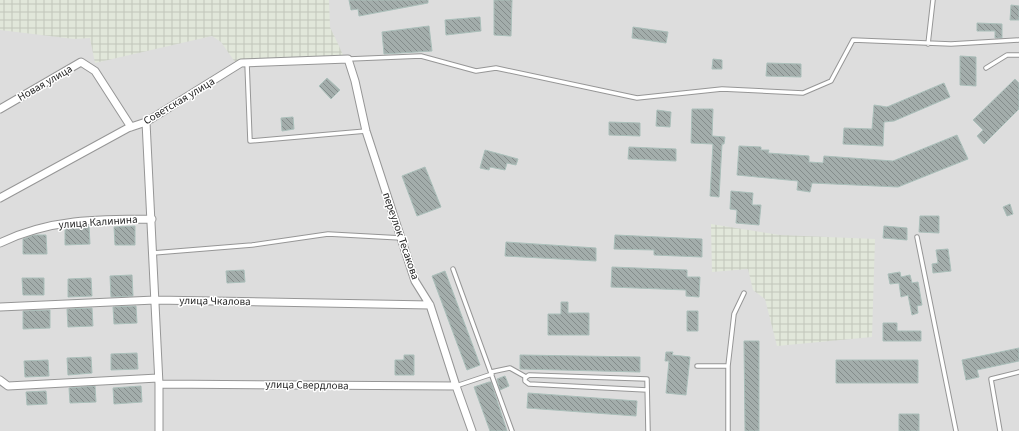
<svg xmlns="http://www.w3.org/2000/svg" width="1019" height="431" font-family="'Source Sans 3',sans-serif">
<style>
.residential{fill:#ddd}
.industrial{fill:url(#industrial-grid)}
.building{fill:url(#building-back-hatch);stroke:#abbfba}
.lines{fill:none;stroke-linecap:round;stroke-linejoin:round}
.service-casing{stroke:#969696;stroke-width:5.5}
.minor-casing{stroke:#969696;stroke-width:9}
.service{stroke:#fff;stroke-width:3.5}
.minor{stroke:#fff;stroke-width:7}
.labels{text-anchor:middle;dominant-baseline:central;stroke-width:3;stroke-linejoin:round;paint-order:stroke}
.street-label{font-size:11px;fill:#1f1f1f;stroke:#fff}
</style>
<defs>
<pattern id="industrial-grid" width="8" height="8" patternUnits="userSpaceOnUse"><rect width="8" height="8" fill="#e1e7da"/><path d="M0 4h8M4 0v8" fill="none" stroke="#c1c6bb"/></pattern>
<pattern id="building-back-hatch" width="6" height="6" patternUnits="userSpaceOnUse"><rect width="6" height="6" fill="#a3adab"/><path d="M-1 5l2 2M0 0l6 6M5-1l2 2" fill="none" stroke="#848c8b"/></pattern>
</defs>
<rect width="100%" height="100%" fill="#e7efef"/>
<path class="residential" d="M0,0H1019V431H0Z"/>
<path class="industrial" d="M0,0H329L330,27L345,59L235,62L221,42L212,36L95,63L90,38L74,39L0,30Z
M711,224L780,235L875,239L872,337L777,346L765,299L753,290L748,269L712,272Z"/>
<path class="building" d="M349,0H428V3L359,16L358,9L351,10Z
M494,0H512L511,36L494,35Z
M1011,5L1019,6V20H1010Z
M480,17L481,31L446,35L445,20Z
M977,23L1002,24V38H995V31H977Z
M429,26L432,51L384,54L382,32Z
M633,27L668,32L666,43L632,38Z
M960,56L976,57V86L960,85Z
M713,59L722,60V69H712Z
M767,63L801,64V77L766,76Z
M327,78L340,90L331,99L319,86Z
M1015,79L1019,83V109L984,144L977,136L983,130L973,120Z
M944,83L950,97L894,121L884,122L883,146L843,144L844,128L872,129L874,105L887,107Z
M692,109H713L712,136L725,137L724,144H722L719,197L710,196L713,144L691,143Z
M657,110L671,112L670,127L656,126Z
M293,117L294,129L282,131L281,118Z
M609,122L640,123V136L609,135Z
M957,135L968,159L898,187L812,183L810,192L797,190L798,181L737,175L739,146L761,147V150H769L768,153L809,156V162L823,163L824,156L893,161Z
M629,147L676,149V161L628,159Z
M485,150L518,159L516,165L507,163L505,170L490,167L489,170L480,168Z
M425,167L441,207L417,216L402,176Z
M731,191L753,193L752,205H761L759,225L736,223L737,210L730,209Z
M1010,204L1013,214L1007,216L1003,207Z
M920,216H939V233L919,232Z
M89,226L90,244L65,245V228Z
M135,226V245H115L114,227Z
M884,226L907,228V240L883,238Z
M34,235H46L47,254H23V239Z
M615,235L702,239V257L654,255V250L614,249Z
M506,242L596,248V261L505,256Z
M948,249L951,271L933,273L932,264L938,263L936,250Z
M612,267L687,270V277H700L699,297L686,296V290L611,287Z
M244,270L245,282L227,283L226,271Z
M445,271L480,365L467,370L432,276Z
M900,272L901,277L910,275L912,283L918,282L922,305L917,306L918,313L912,315L908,295L901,297L899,283L890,284L888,274Z
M132,275L133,296L111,297L110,276Z
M22,278H44V295H23Z
M91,278L92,296L68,297V279Z
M561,302H568V313H589V335H548V314H561Z
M136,306L137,323L114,324L113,307Z
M92,308L93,326L68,327L67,309Z
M50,310V328L23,329V311Z
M687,311H698V331H687Z
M883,323H897V331H921V341H883Z
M744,341H759V431H745Z
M1019,348V361L977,370L979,377L966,380L962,360Z
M666,352H673L672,355L690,357L686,395L666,393L669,361H665Z
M137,353L138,369L111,370V354Z
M404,355H414V375H395V360H404Z
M520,355L640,357V372L520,369Z
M91,357L92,373L68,375L67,358Z
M48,360L49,376L25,377L24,361Z
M836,360H918V383H836Z
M505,376L509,386L500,390L497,379Z
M489,382H491L507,431H490L474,387Z
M95,386L96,402L70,403L69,388Z
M141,386L142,402L114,404L113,388Z
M46,391L47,404L27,405L26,392Z
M528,393L637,401L636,416L527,408Z
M899,414H919V431H899Z"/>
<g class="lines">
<defs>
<path id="service" d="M928,44L933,0
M349,59L421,56L476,71L496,68L637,98L722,89L803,93L831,81L853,40L951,44L1019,40
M247,63L250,141L366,131
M986,68L1007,55H1019
M917,237L956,431
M153,253L252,245L328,234L401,238
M453,269L512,431
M697,366H728
M491,372L510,368L526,377
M456,386L492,374
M647,390L529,384L525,381V378L529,375L647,379L648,431
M728,431V366L734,314L744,293
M1000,431L991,379L1019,372"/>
<path id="minor" d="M0,109L81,62L95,71L131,127
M146,122L159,384V431
M0,198L128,128L146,122L241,63L348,59L355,81L366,131L415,281L430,305L456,386L472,431
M0,243C49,219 98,219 152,219
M0,307L155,300L430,305
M0,380L8,386L158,378
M159,384L456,386"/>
</defs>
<use href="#service" class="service-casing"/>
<use href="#minor" class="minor-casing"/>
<use href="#service" class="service"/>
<use href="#minor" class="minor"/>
</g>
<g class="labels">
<g class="street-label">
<text transform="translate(45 83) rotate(-30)">Новая улица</text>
<text transform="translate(179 101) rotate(-31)">Советская улица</text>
<text transform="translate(98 222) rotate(-4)">улица Калинина</text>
<text transform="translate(401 236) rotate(71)">переулок Тесакова</text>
<text transform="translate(215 301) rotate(1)">улица Чкалова</text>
<text transform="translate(307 385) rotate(1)">улица Свердлова</text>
</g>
</g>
</svg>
